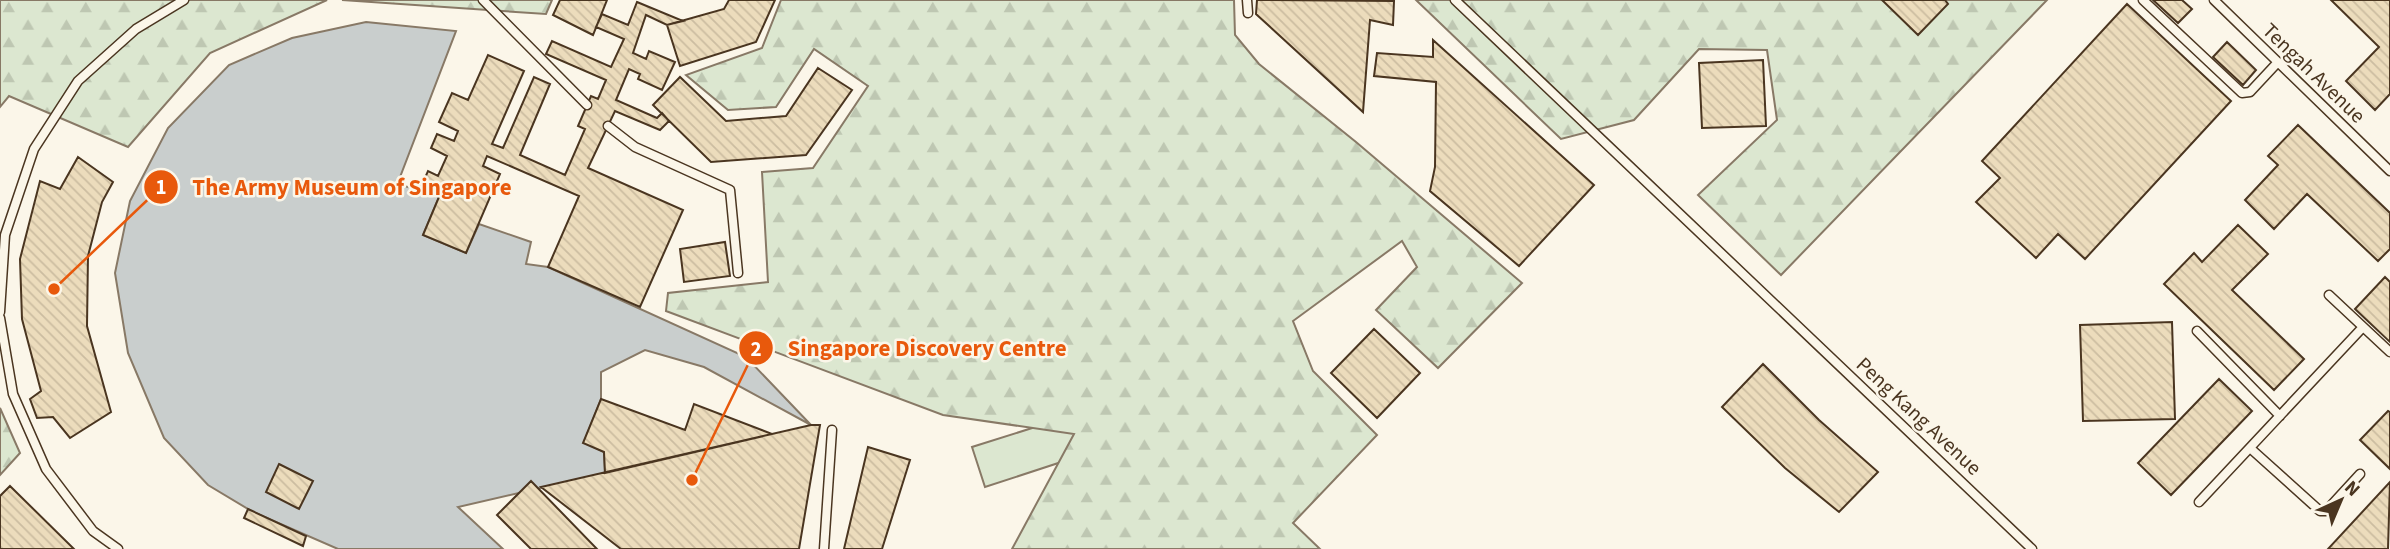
<svg xmlns="http://www.w3.org/2000/svg" width="2390" height="549" font-family="'Source Sans 3',sans-serif">
<style>
.green{fill:#dce7d0;stroke:#887966;stroke-width:2}
.forest{fill:url(#forest-firs);stroke:#887966;stroke-width:2}
.water{fill:#c9cecd;stroke:#887966;stroke-width:2}
.building{fill:url(#building-back-hatch);stroke:#4a3520;stroke-width:2}
.lines{fill:none;stroke-linecap:round;stroke-linejoin:round}
.service-casing{stroke:#4a3520;stroke-width:11}
.service{stroke:#fbf6e9;stroke-width:8}
.labels{text-anchor:middle;dominant-baseline:central;stroke-width:5;stroke-linejoin:round;paint-order:stroke}
.street-label{font-size:21px;fill:#4a3520;stroke:#fbf6e9}
.leader{fill:none;stroke:#e8590c;stroke-width:2.5}
.callout-dot{fill:#e8590c;stroke:#fbf6e9;stroke-width:2.5}
.mark-label{font-size:21px;text-anchor:middle;font-weight:bold;fill:#fff}
.callout-label{font-size:23px;text-anchor:middle;font-weight:bold;fill:#e8590c;stroke:#fbf6e9;stroke-width:5;stroke-linejoin:round;paint-order:stroke}
</style>
<defs>
<pattern id="forest-firs" width="22" height="20" patternUnits="userSpaceOnUse" patternTransform="scale(1.75)"><rect width="22" height="20" fill="#dce7d0"/><path d="M5 1l3.5 6h-7zM16 11l3.5 6h-7z" fill="#bec7b2"/></pattern>
<pattern id="building-back-hatch" width="6" height="6" patternUnits="userSpaceOnUse" patternTransform="scale(1.75)"><rect width="6" height="6" fill="#ecdcbc"/><path d="M-1 5l2 2M0 0l6 6M5-1l2 2" fill="none" stroke="#ccbda1"/></pattern>
</defs>
<rect width="100%" height="100%" fill="#fbf6e9"/>
<path class="green" d="M1089,410L1101,449L985,487L972,447Z"/>
<path class="forest" d="M0,0H327L210,53L128,147L9,96L0,107Z
M342,0H552L546,14Z
M781,0H1234L1235,35L1259,64L1356,142L1522,283L1438,368L1376,310L1417,267L1402,241L1293,321L1313,371L1377,435L1293,523L1320,549H1012L1074,434L943,415L666,311L668,293L768,282L762,172L813,168L868,86L814,49L776,107L728,110L686,75L762,48Z
M1416,0H2047L1781,275L1698,195L1777,120L1767,50L1699,49L1634,120L1561,139Z
M0,408L20,453L0,475Z"/>
<path class="water" d="M366,22L456,31L397,185L420,189L439,197L423,235L466,253L479,224L531,242L526,264L548,267L746,357L811,425L704,367L645,350L601,372V399L584,442L604,452L605,473L458,507L503,549H338L253,512L208,485L164,438L128,353L115,273L130,201L168,128L229,65L292,38Z"/>
<path class="building" d="M560,0H607L593,35L553,15Z
M729,0H775L756,42L680,66L667,25L724,9Z
M1257,0L1394,1L1393,25L1370,20L1363,112L1256,14Z
M1882,0H1945L1948,4L1918,35Z
M2153,0H2182L2192,9L2178,23Z
M2331,0H2390V94L2375,110L2346,81L2379,47Z
M637,2L683,21L667,25L646,15L633,53L646,59L649,51L675,62L662,90L638,79L640,74L629,69L616,100L657,118L662,113L669,121L660,130L615,111L588,168L683,210L640,307L548,267L579,196L487,156L483,166L500,174L466,253L423,235L439,197L420,189L428,171L438,176L447,156L431,148L437,134L454,141L458,131L439,122L452,93L468,100L488,55L524,71L492,144L503,148L534,77L550,84L520,155L565,175L585,129L578,126L591,96L598,99L606,80L546,54L552,41L611,67L624,39L596,27L602,14L628,25Z
M2127,4L2231,101L2085,259L2058,234L2036,258L1976,202L2000,178L1982,161Z
M1433,40L1594,185L1519,266L1430,191L1435,167L1436,82L1374,76L1377,53L1433,57Z
M2227,42L2256,70L2243,85L2213,57Z
M1763,60L1766,126L1702,128L1699,63Z
M818,68L852,90L806,155L711,162L653,105L680,77L726,121L786,116Z
M2298,125L2390,213V249L2378,261L2307,194L2274,229L2245,200L2278,165L2268,156Z
M78,157L113,182L102,202L88,256L87,326L111,412L70,438L53,417L37,418L30,399L41,391L22,319L20,259L40,181L60,189Z
M2238,225L2268,254L2232,290L2304,359L2274,390L2164,284L2194,253L2202,262Z
M725,242L730,276L684,282L680,249Z
M2385,277L2390,282V342L2355,309Z
M2172,322L2175,419L2083,421L2080,325Z
M1374,329L1420,373L1377,418L1331,373Z
M1763,364L1819,420L1878,472L1839,512L1785,468L1722,407Z
M2219,379L2252,411L2171,495L2138,463Z
M601,399L685,430L694,404L772,434L605,473L604,452L583,443Z
M2388,411L2390,412V469L2360,440Z
M811,425H820L799,549H621L541,487Z
M868,447L910,460L882,549H844Z
M279,464L313,481L299,509L266,492Z
M531,481L597,549H531L497,515Z
M2390,482L2388,549H2328Z
M10,486L74,549H0V496Z
M248,509L306,536L303,546L244,518Z"/>
<g class="lines">
<defs>
<path id="service" d="M483,0L587,105
M1247,0L1248,13
M1455,0L2032,549
M2143,0L2242,93L2250,92L2278,62
M2214,0L2390,171
M608,126L635,147L730,190L738,273
M2329,295L2390,352
M0,312L5,235L34,149L78,81L136,29L184,0
M0,318L13,394L46,469L93,531L118,549
M2197,331L2280,416
M2250,448L2320,511H2326L2360,474
M2199,502L2363,327
M824,549L832,430"/>
</defs>
<use href="#service" class="service-casing"/>
<use href="#service" class="service"/>
</g>
<g class="labels">
<g class="street-label">
<text transform="translate(2314 73) rotate(44)">Tengah Avenue</text>
<text transform="translate(1919 416) rotate(43)">Peng Kang Avenue</text>
</g>
</g>
<path class="leader" d="M54 289L161 187M692 480L756 348"/>
<g class="callout-dot">
<circle cx="54" cy="289" r="7"/>
<circle cx="692" cy="480" r="7"/>
<circle cx="161" cy="187" r="18"/>
<circle cx="756" cy="348" r="18"/>
</g>
<g class="mark-label">
<text x="161" y="194">1</text>
<text x="756" y="356">2</text>
</g>
<g class="callout-label">
<text x="352" y="195">The Army Museum of Singapore</text>
<text x="927" y="356">Singapore Discovery Centre</text>
</g>
<g transform="translate(2341 500) rotate(44)" stroke="#fbf6e9" stroke-width="5" paint-order="stroke">
<path d="M0-5L12 26L0 18L-12 26Z" fill="#4a3520"/>
<text y="-10" font-size="19" font-weight="bold" text-anchor="middle" fill="#4a3520">N</text>
</g>
</svg>
